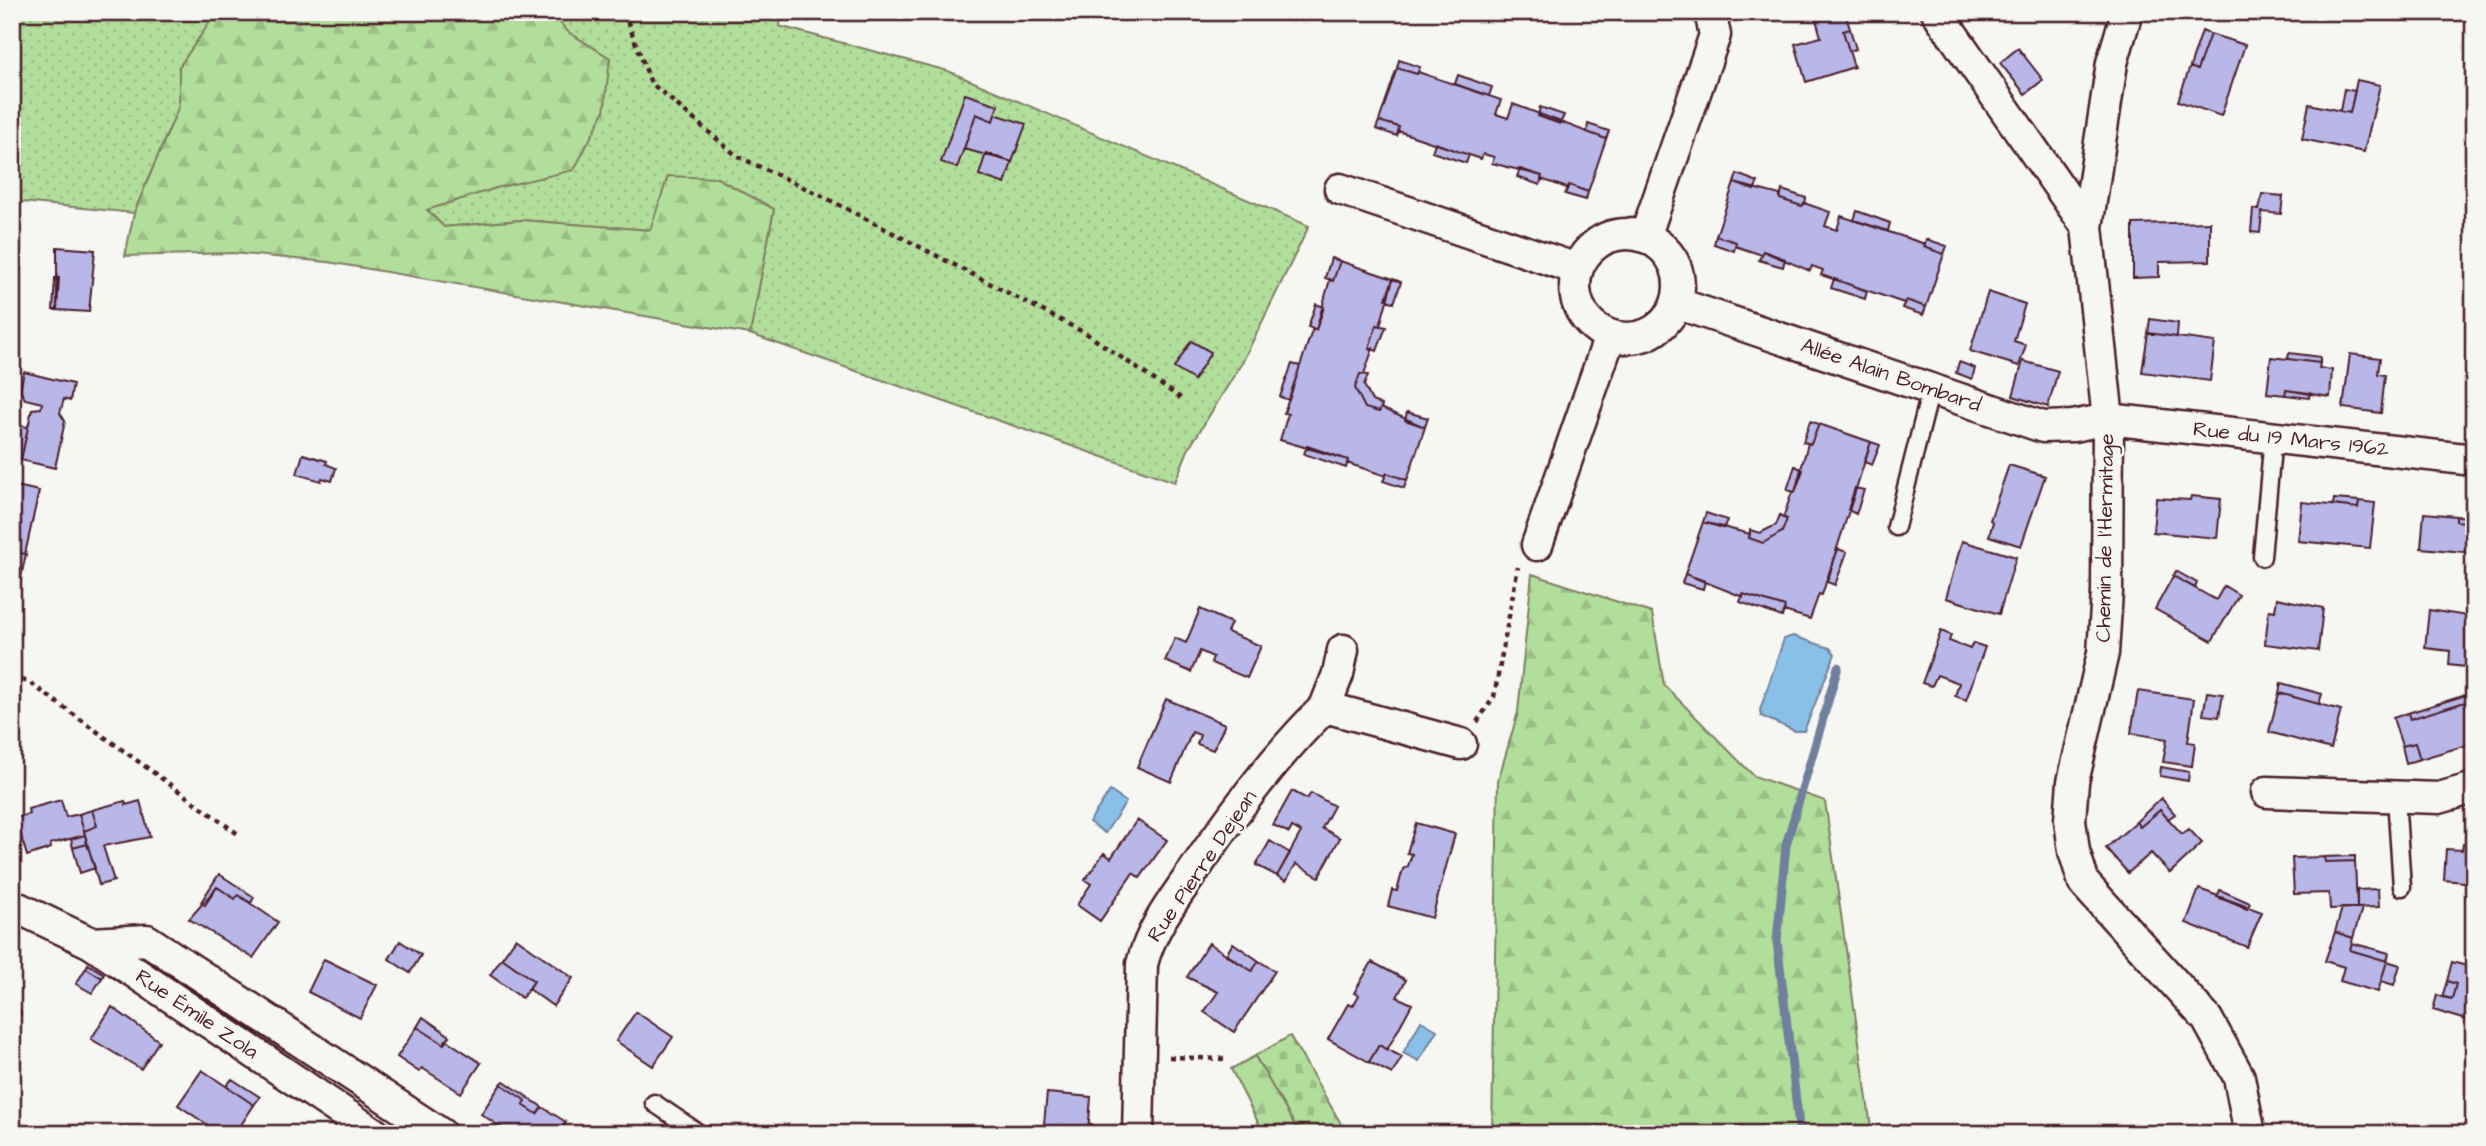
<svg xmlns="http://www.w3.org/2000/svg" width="2486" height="1146" font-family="'Architects Daughter',sans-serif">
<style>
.grass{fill:url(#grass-dots);stroke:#7e7e63;stroke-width:2}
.forest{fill:url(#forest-firs);stroke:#7e7e63;stroke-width:2}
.cemetery{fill:url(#cemetery-stones);stroke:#7e7e63;stroke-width:2}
.water{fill:#89c0e7;stroke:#70809c;stroke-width:2}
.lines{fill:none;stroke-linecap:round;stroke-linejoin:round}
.stream{stroke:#70809c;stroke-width:9}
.building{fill:#b9b6e8;stroke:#4a1f2b;stroke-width:2}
.service-casing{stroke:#4a1f2b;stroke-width:21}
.minor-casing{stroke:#4a1f2b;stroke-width:35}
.path{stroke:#4a1f2b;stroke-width:4.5;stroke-dasharray:5 5;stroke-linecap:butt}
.service{stroke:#f6f6f2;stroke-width:16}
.minor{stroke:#f6f6f2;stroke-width:30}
.labels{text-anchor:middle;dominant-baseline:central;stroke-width:5;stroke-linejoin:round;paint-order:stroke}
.street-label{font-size:21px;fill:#4a1f2b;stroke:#f6f6f2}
</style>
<defs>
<pattern id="grass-dots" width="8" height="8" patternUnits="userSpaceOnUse" patternTransform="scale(1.75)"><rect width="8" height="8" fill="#b2de9b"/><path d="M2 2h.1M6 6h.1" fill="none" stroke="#9bbe86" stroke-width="1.8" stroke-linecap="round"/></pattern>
<pattern id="forest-firs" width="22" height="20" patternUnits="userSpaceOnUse" patternTransform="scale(1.75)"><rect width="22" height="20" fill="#b2de9b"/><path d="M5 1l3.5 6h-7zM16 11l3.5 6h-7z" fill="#9bbe86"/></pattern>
<pattern id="cemetery-stones" width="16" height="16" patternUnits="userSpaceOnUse" patternTransform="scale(1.75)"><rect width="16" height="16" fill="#b2de9b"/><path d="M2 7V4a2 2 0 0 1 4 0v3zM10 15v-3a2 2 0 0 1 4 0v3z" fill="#9bbe86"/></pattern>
</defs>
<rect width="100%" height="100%" fill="#f6f6f2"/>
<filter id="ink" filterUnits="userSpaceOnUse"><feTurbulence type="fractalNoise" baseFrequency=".0143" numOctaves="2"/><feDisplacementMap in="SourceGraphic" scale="14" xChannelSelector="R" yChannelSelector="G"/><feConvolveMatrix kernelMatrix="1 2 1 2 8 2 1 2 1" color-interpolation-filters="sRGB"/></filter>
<g filter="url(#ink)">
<path class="grass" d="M12,12H217L179,67V106L134,213L12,201Z
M551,12H785L779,26L948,71L1309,226L1243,361L1188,450L1175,482L750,334L774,209L717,178L651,230L521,220L444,227L426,209L496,188L610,58L568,32Z"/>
<path class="forest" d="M217,12H551L568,32L610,58L604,112L574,170L496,188L427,210L444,227L521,220L650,230L668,176L717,178L774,209L750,334L328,262L232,253L125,256L134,213L179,106V67Z
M1532,574L1652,613L1664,685L1754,776L1825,801L1872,1134H1492L1498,781L1518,712Z
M1255,1056L1300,1134H1264L1231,1069Z"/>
<path class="cemetery" d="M1290,1036L1347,1134H1300L1255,1056Z"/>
<path class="water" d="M1793,636L1830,648L1835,654L1804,731H1795L1761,716L1760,710L1784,639Z
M1110,791L1126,802L1105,833L1089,822Z
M1421,1021L1437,1030L1419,1061L1403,1053Z"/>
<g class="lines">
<path class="stream" d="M1800,1134L1777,941L1786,845L1838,667"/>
</g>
<path class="building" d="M1814,12H1845L1850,29L1843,31L1854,67L1806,82L1795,44L1821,37Z
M1850,29L1856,49L1849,51L1843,31Z
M2202,31L2210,34L2197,70L2190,67Z
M2210,34L2245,45L2221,116L2178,101L2190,67L2197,70Z
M2018,48L2043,80L2025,94L2000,63Z
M1399,60L1420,67L1418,72L1417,74L1397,68Z
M1397,68L1417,74L1418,72L1501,100L1496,114L1508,118L1513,104L1606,139L1588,192L1569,185L1567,188L1541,179L1542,176L1492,163L1494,157L1483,154L1481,159L1398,131L1399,127L1379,121Z
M1458,75L1492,87L1489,96L1455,84Z
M2357,80L2380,85L2364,152L2302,139L2309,104L2350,113Z
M2344,89L2355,91L2350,113L2340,111Z
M965,94L998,105L993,121L976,114L957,168L941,162Z
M1540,107L1564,115L1560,124L1538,116Z
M976,114L993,121L995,114L1026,124L1012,162L964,149Z
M1379,121L1399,127L1397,136L1376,129Z
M1588,124L1609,131L1606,139L1587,132Z
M1435,143L1469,155L1466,163L1432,152Z
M986,153L1012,162L1005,184L979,175Z
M1520,169L1542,176L1540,185L1517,177Z
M1737,174L1758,182L1754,190L1734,183Z
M1734,183L1780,195V199L1802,206L1804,203L1830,212L1825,226L1837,230L1841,216L1925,244L1924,247L1944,254L1926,307L1906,300L1904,303L1821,275L1823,270L1812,266L1810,271L1763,251L1762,255L1735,246L1736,242L1716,236Z
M1569,185L1588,192L1586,200L1565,194Z
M1782,190L1806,198L1805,203L1802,206L1780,199Z
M2262,194L2283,196L2281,214L2262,212L2260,233L2251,232L2253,209L2259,210Z
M1857,211L1890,223L1888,231L1854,220Z
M2210,222V261L2159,262V277L2133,278V224Z
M1716,236L1736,242L1734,251L1714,244Z
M1926,239L1947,246L1944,254L1924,247Z
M57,247L95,250L89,312L57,310Z
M1763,251L1785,259L1783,267L1759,260Z
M1331,258L1340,261L1333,281L1325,278Z
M1340,261L1393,279L1380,326L1377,325L1369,348H1373L1364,374H1360L1355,388L1365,408L1379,412L1381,408L1425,427L1407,480L1387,473L1386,476L1347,463L1348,460L1280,440L1288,414L1284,413L1313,328L1316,330L1330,279L1333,281Z
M55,278H59L57,310H53Z
M1393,279L1401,282L1394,303L1386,299Z
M1834,279L1867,291L1865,299L1831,288Z
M1988,292L2025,304L2014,341L2026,345L2019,366L1970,351Z
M1906,300L1926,307L1923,315L1902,308Z
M1316,304L1324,307L1316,330L1308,327Z
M2150,319L2178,323L2177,337L2148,333Z
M1377,325L1386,327L1377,351L1369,348Z
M2148,333L2215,342L2210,381L2142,372Z
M1191,341L1211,352L1194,380L1174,368Z
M2289,353L2320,357V363L2288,359Z
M2350,354L2380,358L2378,374L2385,375L2381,413L2343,408Z
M2271,357L2320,363L2319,368L2332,370L2330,397L2286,390L2285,395L2267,393Z
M2023,361L2058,371L2048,407L2013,396Z
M1959,362L1975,368L1972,379L1956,373Z
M1292,364L1300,366L1289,400L1280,397Z
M24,372L73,384L70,401L64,399L60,413L65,421L55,468L21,460L32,409L41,408L42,403L25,399L20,390Z
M1360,374L1368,375L1364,385L1372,401L1382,405L1379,412L1365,408L1355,388Z
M2286,390L2310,393L2309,398L2285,395Z
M1407,412L1428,418L1425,427L1405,420Z
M1810,421L1819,424L1811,444L1803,442Z
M12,424L28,427L21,460L12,459Z
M1819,424L1871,442L1822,595L1819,594L1810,619L1784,611L1785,607L1743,594V597L1685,574L1703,522L1750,534L1749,538L1763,543L1782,532L1787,519L1783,518L1792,492H1795L1808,443L1811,444Z
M1871,442L1880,445L1872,465L1864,462Z
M1307,446L1348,460L1346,468L1304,454Z
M303,454L327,461L326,464L336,468L332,481L322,478L321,481L297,474Z
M2009,465L2045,476L2021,546L1989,536L1993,522L1990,520Z
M1795,466L1803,470L1795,492L1787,490Z
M1387,473L1407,480L1404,488L1383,481Z
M12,485L39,491L25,554L12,551Z
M1855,488L1864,490L1856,514L1848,510Z
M2191,496L2221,499L2217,538L2153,532L2156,498L2190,500Z
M2334,499L2359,501L2358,508L2333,505Z
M2359,501L2375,503L2370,548L2298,541L2302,502L2358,508Z
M1706,513L1727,520L1725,525L1723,528L1703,522Z
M2424,513L2456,516V521L2474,523V553L2421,548Z
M1780,515L1787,519L1782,532L1763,543L1749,538L1750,530L1760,533L1776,525Z
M2456,516L2474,517V523L2456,521Z
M1962,541L2016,557L1999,614L1946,598Z
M1838,549L1847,552L1835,585L1827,582Z
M12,551L20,553L14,585L12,584Z
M20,553L26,554L19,586L14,585Z
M2176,571L2197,583L2195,588L2173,576Z
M1685,574L1705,581L1703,589L1682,583Z
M2173,576L2216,600L2224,586L2239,595L2212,641L2155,609Z
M1743,594L1785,607L1782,617L1740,602Z
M2277,598L2323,608L2318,651L2265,644L2269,610L2275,611Z
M1200,609L1231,623L1227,632L1261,646L1247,678L1211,663L1213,657L1200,651L1191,672L1165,661L1175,638L1186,643Z
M2429,610L2474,617V668L2449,665L2450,651L2425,648Z
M1941,631L1951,635L1949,641L1970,649L1973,643L1985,647L1966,700L1955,696L1959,683L1937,675L1932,686L1922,683Z
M2281,683L2322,694L2319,704L2279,693Z
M2138,691L2194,699L2188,742L2195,743L2192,766L2163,762L2167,739L2131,733Z
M2207,692L2223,694L2219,717L2203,715Z
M2279,693L2341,710L2331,749L2269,732Z
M2469,694L2474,719L2470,720L2465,702L2410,719L2408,713Z
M1166,699L1225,724L1213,750L1197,744L1200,735L1192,732L1171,782L1137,767Z
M2465,702L2474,731V743L2420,759L2415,743L2402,746L2393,718L2408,713L2410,719Z
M2415,743L2420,759L2406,763L2402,746Z
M2161,767L2189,772L2188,781L2160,776Z
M1292,791L1307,799L1311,793L1334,806L1322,828L1340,838L1319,877L1296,864L1286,881L1277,876L1301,832L1292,827L1289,833L1273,825Z
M2161,798L2175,814L2168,819L2160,810L2140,827L2136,822Z
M61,800L66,817L79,814L85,835L50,844L51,848L27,856L16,818L29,814L28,809Z
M125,801L126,805L140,801L150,837L103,846L114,881L99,885L84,831L97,826L92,810Z
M92,810L97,826L84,831L79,814Z
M2160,810L2182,834L2189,829L2202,843L2170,873L2151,853L2128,873L2106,848L2136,822L2140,827Z
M1137,820L1167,840L1140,878L1133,873L1100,921L1077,905L1091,884L1085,880L1104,853L1111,858Z
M1416,823L1455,834L1432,918L1388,906L1392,890L1397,891L1403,869L1408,866L1412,854L1407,853Z
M85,835L87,844L73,848L71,839Z
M1270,841L1290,853L1277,876L1256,865Z
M87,844L95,868L80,873L73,848Z
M2463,844L2474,845V883L2444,880L2446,849L2462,850Z
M2355,856V861L2325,862L2324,857Z
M2324,857L2325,862L2355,861L2357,908L2330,909L2329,893L2294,894L2292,858Z
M219,874L254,897L251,903L238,895L235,899L217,887L205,905L201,902Z
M217,887L235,899L238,895L278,922L253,958L189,919Z
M2199,889L2262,912L2247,947L2186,923Z
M2378,889L2379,907L2357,908V890Z
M2220,890L2250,903L2247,909L2217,897Z
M2342,908H2362L2353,938L2335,932Z
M2335,932L2353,938L2350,950L2387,961L2378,992L2340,981L2344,967L2325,961Z
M516,938L573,978L553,1006L529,989L534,981L502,958Z
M400,941L421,955L410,973L389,959Z
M1209,943L1252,971L1259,961L1275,971L1234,1032L1204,1012L1218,992L1187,977Z
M1233,943L1259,961L1252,971L1226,955Z
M2352,943L2389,953L2387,961L2350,950Z
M502,958L534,981L522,998L490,975Z
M324,959L377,985L360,1018L308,992Z
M2387,961L2400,965L2394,985L2381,981Z
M1372,962L1406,980L1397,997L1412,1004L1387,1050L1379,1045L1369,1062L1328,1039L1348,1004L1353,1006L1359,995L1354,993Z
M2452,962L2474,968V1007L2467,1020L2433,1010L2437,995L2452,999L2456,984L2447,981Z
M88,964L104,974L102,978L86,968Z
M86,968L102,978L92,993L76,984Z
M2447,981L2456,984L2452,999L2442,997Z
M12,987L21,1014L12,1019Z
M112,1007L159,1041L141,1069L91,1039Z
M636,1012L673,1037L653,1066L616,1041Z
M423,1017L450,1036L444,1044L417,1027Z
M417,1027L444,1044L446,1040L481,1063L461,1093L422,1068L419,1072L397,1057Z
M1379,1045L1402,1057L1392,1074L1369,1062Z
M202,1070L254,1105L235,1134H221L178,1105Z
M232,1079L260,1097L254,1105L226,1086Z
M504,1081L542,1107L537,1114L523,1105L526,1101L501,1084Z
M501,1084L526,1101L523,1105L537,1114L542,1107L566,1122L559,1134H511L481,1114Z
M1047,1093L1091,1097L1088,1134H1043Z"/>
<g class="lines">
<defs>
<path id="service" d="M1896,527L1931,389
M2262,557L2273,437
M2396,797L2402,887
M654,1103L700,1134"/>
<path id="minor" d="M1937,12L2087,227
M2127,12L2112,63L2087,227L2108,419L2107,592L2103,653L2073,782L2070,820L2074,851L2084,883L2207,1019L2239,1077L2250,1134
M1340,189L1577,269
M1575 286a52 52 0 1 1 104 0a52 52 0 1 1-104 0Z
M1645,237L1715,35L1710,12
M1676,303L2043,427L2073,426L2108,419L2474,460
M1537,545L1610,336
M1325,707L1338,674L1343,650
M2267,792L2439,798L2474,788
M12,905L91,943L375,1134
M91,943L147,940L441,1134
M1138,1134L1142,964C1152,926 1175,898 1197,866C1236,809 1276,755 1325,707L1461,744"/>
</defs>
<use href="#service" class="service-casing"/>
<use href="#minor" class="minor-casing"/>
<path class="path" d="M624,12L651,83L737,156L822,196L1087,334L1182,399
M12,677L29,682L238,834
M1477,722L1494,697L1518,567
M1169,1057L1224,1059
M2278,1130L2287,1134"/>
<use href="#service" class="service"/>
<use href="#minor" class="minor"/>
</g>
</g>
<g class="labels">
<g class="street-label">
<text transform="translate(1891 375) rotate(19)">Allée Alain Bombard</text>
<text transform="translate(2291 439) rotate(6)">Rue du 19 Mars 1962</text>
<text transform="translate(2105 538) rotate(-89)">Chemin de l'Hermitage</text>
<text transform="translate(1202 866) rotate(-56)">Rue Pierre Dejean</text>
<text transform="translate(197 1014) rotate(34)">Rue Émile Zola</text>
</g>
</g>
<rect width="2486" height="1146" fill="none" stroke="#f6f6f2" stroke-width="42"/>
<rect x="21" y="21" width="2444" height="1104" fill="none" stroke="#4a1f2b" stroke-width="2.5" filter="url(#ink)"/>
</svg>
